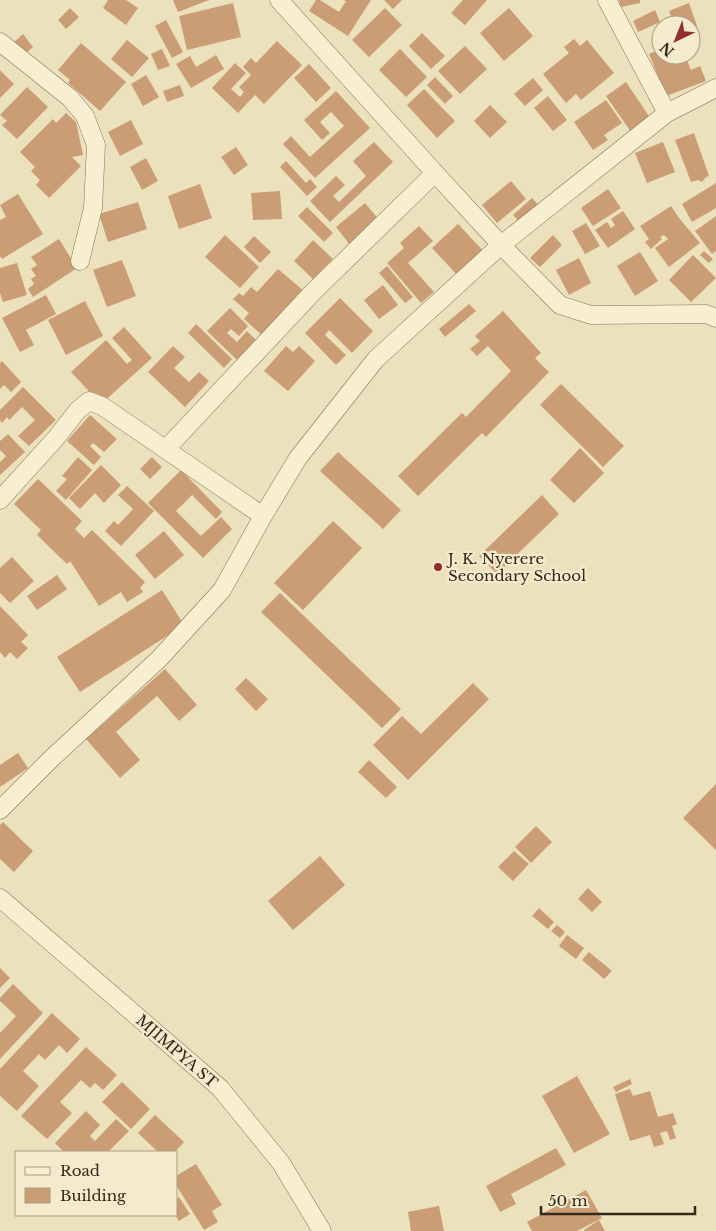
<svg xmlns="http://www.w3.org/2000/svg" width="716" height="1231" font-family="'Libre Baskerville',serif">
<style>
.building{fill:#ca9d74}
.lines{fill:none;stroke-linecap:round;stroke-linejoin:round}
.minor-casing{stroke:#837157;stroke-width:19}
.minor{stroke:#f8eed0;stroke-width:18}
.poi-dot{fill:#912e29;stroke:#f4ebcc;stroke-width:2}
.labels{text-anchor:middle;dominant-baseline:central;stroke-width:4.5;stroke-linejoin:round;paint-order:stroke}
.poi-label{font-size:15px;fill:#33281b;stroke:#f4ebcc;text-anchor:start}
.street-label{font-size:15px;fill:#33281b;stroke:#f4ebcc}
</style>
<rect width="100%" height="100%" fill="#ece1bd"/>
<path class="building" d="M108,0H126L138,8L126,25L103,8Z
M173,0H209L178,12Z
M316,0H320L339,12L346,1L343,0H371L348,36L309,11Z
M384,0H402L393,9Z
M463,0H487L465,25L451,13Z
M619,0H640V3L621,7Z
M233,3L241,37L187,50L179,16Z
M689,3L697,26L691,28V25H674L669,11Z
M70,8L79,17L66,29L58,20Z
M385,8L402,25L369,57L352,40Z
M509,8L533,36L504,61L480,33Z
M655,10L660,22L638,32L633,21Z
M166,20L183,52L172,58L155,26Z
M695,31L698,42L691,44V32Z
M422,33L445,56L431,69L409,46Z
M23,34L33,47L23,56L12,44Z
M574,39L580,46L587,40L614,73L581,100L576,94L566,103L543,74L569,53L564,47Z
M127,40L149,58L132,77L111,59Z
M277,41L302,65L264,104L255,95L238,113L212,88L235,63L246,73L231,89L240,97L244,92L239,87L251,75L243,67L251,58L256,63Z
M81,43L126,82L100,111L68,83L70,80L58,70Z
M465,46L487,69L460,94L438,71Z
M162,49L170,66L158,70L151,54Z
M400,49L427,77L406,97L379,70Z
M661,49V55H685L691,70L700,66L706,81L666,96L649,54Z
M216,55L224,69L191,88L176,64L190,56L196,67Z
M309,64L331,88L316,102L294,78Z
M0,70L14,84L0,98Z
M146,75L159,97L143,106L131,84Z
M435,77L453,96L445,104L427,85Z
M533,78L543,90L525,106L514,94Z
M626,82L651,119L631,132L606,96Z
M180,85L184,96L167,102L163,91Z
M27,87L48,107L17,139L2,125L7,121L0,115Z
M424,89L455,121L437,138L407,105Z
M336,91L370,128L315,178L283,144L291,136L310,157L344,126L331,112L320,122L330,133L322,140L304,120Z
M548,96L567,120L553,131L534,108Z
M606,100L622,123L604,135L608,140L593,150L574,122Z
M490,105L507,122L490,138L474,121Z
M66,113L76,122L83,155L72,157L81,166L49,198L36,185L40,180L31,171L35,167L20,152L53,119L56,123Z
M131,120L143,144L120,156L108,132Z
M694,133L709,176L706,177L702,182L698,180L691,182L675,140Z
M374,142L393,162L330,222L310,201L336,176L345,185L333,196L339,202L366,176L353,161Z
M663,142L675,172L647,183L635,153Z
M236,147L248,165L234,175L221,157Z
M146,158L158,181L142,190L130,167Z
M286,161L306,183L310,179L317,187L307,196L280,167Z
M511,181L526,199L497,223L482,205Z
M716,183V208L692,222L682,204Z
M200,184L212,218L179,229L168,196Z
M608,189L621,208L593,226L581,208Z
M280,191L282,219L253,220L251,193Z
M18,194L43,234L2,259L0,256V220L6,217L0,205Z
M532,198L541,208L521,224L513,215Z
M138,202L147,229L108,242L99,214Z
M365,203L380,221L350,245L336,227Z
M671,206L679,218L700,243L669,267L655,248L668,239L664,235L660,237L662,239L651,249L645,242L649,239L640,226Z
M307,207L333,233L324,242L298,216Z
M623,211L635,229L608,248L595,230L607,222L611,228L615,225L611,219Z
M716,216V251L712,254L695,231Z
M586,223L600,246L585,254L572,231Z
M458,224L487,255L461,279L432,248Z
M419,226L433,241L408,263L434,292L421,303L387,263L404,248L400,243Z
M225,235L259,267L240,288L205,257Z
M553,235L562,245L540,267L530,258Z
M254,236L271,252L260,263L244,247Z
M59,239L77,268L33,297L28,289L34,284L31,279L36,276L31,269L37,265L31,257Z
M313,240L333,259L313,279L294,261Z
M704,251L713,259L709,263L700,255Z
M640,252L658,281L635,296L617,266Z
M693,255L716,278L691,302L669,280Z
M579,258L591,283L569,295L556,270Z
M122,260L136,296L107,307L93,270Z
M17,263L27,295L3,302L0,293V268Z
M387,266L413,297L405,303L379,273Z
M278,269L305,292L264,337L244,319L249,313L233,299L239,293L243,296L251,287L257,292Z
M383,285L398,305L379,319L364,300Z
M46,295L56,314L26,330L34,345L20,352L2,318Z
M340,298L373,331L352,353L329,330L325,335L346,355L336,365L305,333Z
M85,301L103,336L66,355L48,320Z
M469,304L476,311L445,337L439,329Z
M230,308L248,326L239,336L231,329L227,333L237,342L247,331L258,342L239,362L207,331Z
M503,311L541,353L535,358L549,372L486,437L482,433L418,496L398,476L462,413L466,417L511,371L488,346L477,356L470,349L480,341L475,336Z
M196,324L232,359L224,368L188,333Z
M124,327L152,358L101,404L71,372L106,340L127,364L132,360L112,338Z
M173,346L185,357L174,368L189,382L199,372L209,381L185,407L148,372Z
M286,346L293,352L299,346L315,361L288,391L264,371Z
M2,361L21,382L11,392L4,385L0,389V363Z
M561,384L624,446L603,467L540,405Z
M23,387L56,420L29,446L18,436L35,420L22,407L9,420L7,417L2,423L0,420V410Z
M90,415L117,439L104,452L93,443L90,446L101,457L94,465L67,441Z
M8,434L25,452L0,475V462L6,456L0,450V441Z
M580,448L604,473L574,503L550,480Z
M338,452L401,510L383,529L320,471Z
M78,457L92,470L66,500L56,491L67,479L62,476Z
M152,457L162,467L150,479L140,469Z
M101,465L121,485L104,503L95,493L80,509L69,498Z
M181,470L222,512L216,519L192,495L176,511L201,536L221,517L232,529L203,558L148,503Z
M38,479L82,521L75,529L84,538L92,530L145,582L140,588L143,592L127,602L121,592L99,606L70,561L67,564L37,535L41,530L14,504Z
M127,486L154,511L121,546L105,531L114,521L118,525L133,509L118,495Z
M542,495L559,514L497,574L479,556Z
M333,521L362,548L303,610L274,583Z
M164,531L184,555L155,579L135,555Z
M12,557L34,581L10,603L0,593V568Z
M57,575L67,589L37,610L27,596Z
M162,590L184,625L80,692L57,657Z
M280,593L401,709L382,728L261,612Z
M0,606L28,635L21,642L28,648L17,659L10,652L5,658L0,652Z
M165,669L197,705L179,721L157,696L116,732L140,760L120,778L86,739Z
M246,678L268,699L256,711L235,689Z
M473,683L489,699L408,780L373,745L402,716L421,734Z
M18,753L28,768L0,787V765Z
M369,760L397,787L386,798L358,772Z
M716,784V850L683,818Z
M3,822L33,851L14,872L0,859V825Z
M536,826L552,842L531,863L515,847Z
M514,851L529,864L513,881L498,867Z
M320,856L345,885L293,930L268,901Z
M588,888L602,902L592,912L578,899Z
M539,908L554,922L548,929L532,916Z
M557,925L565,932L560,938L551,931Z
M567,935L584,948L576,959L559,946Z
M589,952L612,971L604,979L582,960Z
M0,968L10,978L0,988Z
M13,984L43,1013L0,1059V1033L16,1016L0,1001V998Z
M52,1013L80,1039L67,1053L59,1045L45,1060L39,1054L23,1071L39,1086L17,1111L0,1096V1069Z
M86,1047L117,1075L103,1090L95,1083L90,1088L81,1080L60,1102L72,1113L47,1139L21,1116Z
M577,1076L610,1134L574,1153L542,1096Z
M630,1079L632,1084L616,1092L613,1087Z
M122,1082L150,1109L131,1129L102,1102Z
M630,1089L633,1096L650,1091L658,1117L673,1113L677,1124L672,1126L676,1138L670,1140L667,1131L660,1133L664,1144L654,1147L650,1135L630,1141L615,1094Z
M86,1111L100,1125L90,1136L95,1141L116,1119L129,1131L108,1152H64L55,1143Z
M155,1115L184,1142L175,1152H158L138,1133Z
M556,1148L566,1165L511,1194L516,1204L500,1212L486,1186Z
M196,1164L222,1205L212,1211L218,1222L204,1230L176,1185V1176Z
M586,1190L602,1218L577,1231H532L527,1222Z
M179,1197L190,1214L179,1221L175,1215L176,1199Z
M439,1206L444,1231H411L408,1212Z
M599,1220L605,1231H584V1230Z"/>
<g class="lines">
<defs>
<path id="minor" d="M279,0L435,173L501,245L560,305L591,315L706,314L716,318
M607,0L667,113
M0,42L70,98L85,116L96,145L93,208L80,261
M166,449L314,291L435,173
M0,500L56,438L78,410L89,401L102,406L263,516
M0,810L52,758L159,659L222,590L263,516L298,458L376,359L501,245L667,113L716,88
M0,898L220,1088L281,1163L322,1231"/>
</defs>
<use href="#minor" class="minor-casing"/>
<use href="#minor" class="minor"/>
</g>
<circle class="poi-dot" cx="438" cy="567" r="5"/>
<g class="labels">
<g class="poi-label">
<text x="448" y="558">J. K. Nyerere<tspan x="448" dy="17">Secondary School</tspan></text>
</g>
<g class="street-label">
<text transform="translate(177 1051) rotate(41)">MJIMPYA ST</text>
</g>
</g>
<rect x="15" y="1151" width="162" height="65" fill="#f4ebcc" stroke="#a79d85"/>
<rect x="25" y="1167" width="25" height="8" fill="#f8eed0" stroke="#a79d85"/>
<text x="60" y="1176" font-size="15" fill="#33281b">Road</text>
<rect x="25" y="1188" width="25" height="15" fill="#ca9d74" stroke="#a79d85"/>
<text x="60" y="1201" font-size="15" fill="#33281b">Building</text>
<g transform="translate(676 40) rotate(223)"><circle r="24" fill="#f4ebcc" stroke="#a79d85"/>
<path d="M0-4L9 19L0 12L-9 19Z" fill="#912e29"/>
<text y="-8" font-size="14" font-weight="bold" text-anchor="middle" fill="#33281b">N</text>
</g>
<path d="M541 1206v8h154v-8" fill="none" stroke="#33281b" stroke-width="2.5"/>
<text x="548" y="1206" font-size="15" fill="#33281b" stroke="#f4ebcc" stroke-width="4" paint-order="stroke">50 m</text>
</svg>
